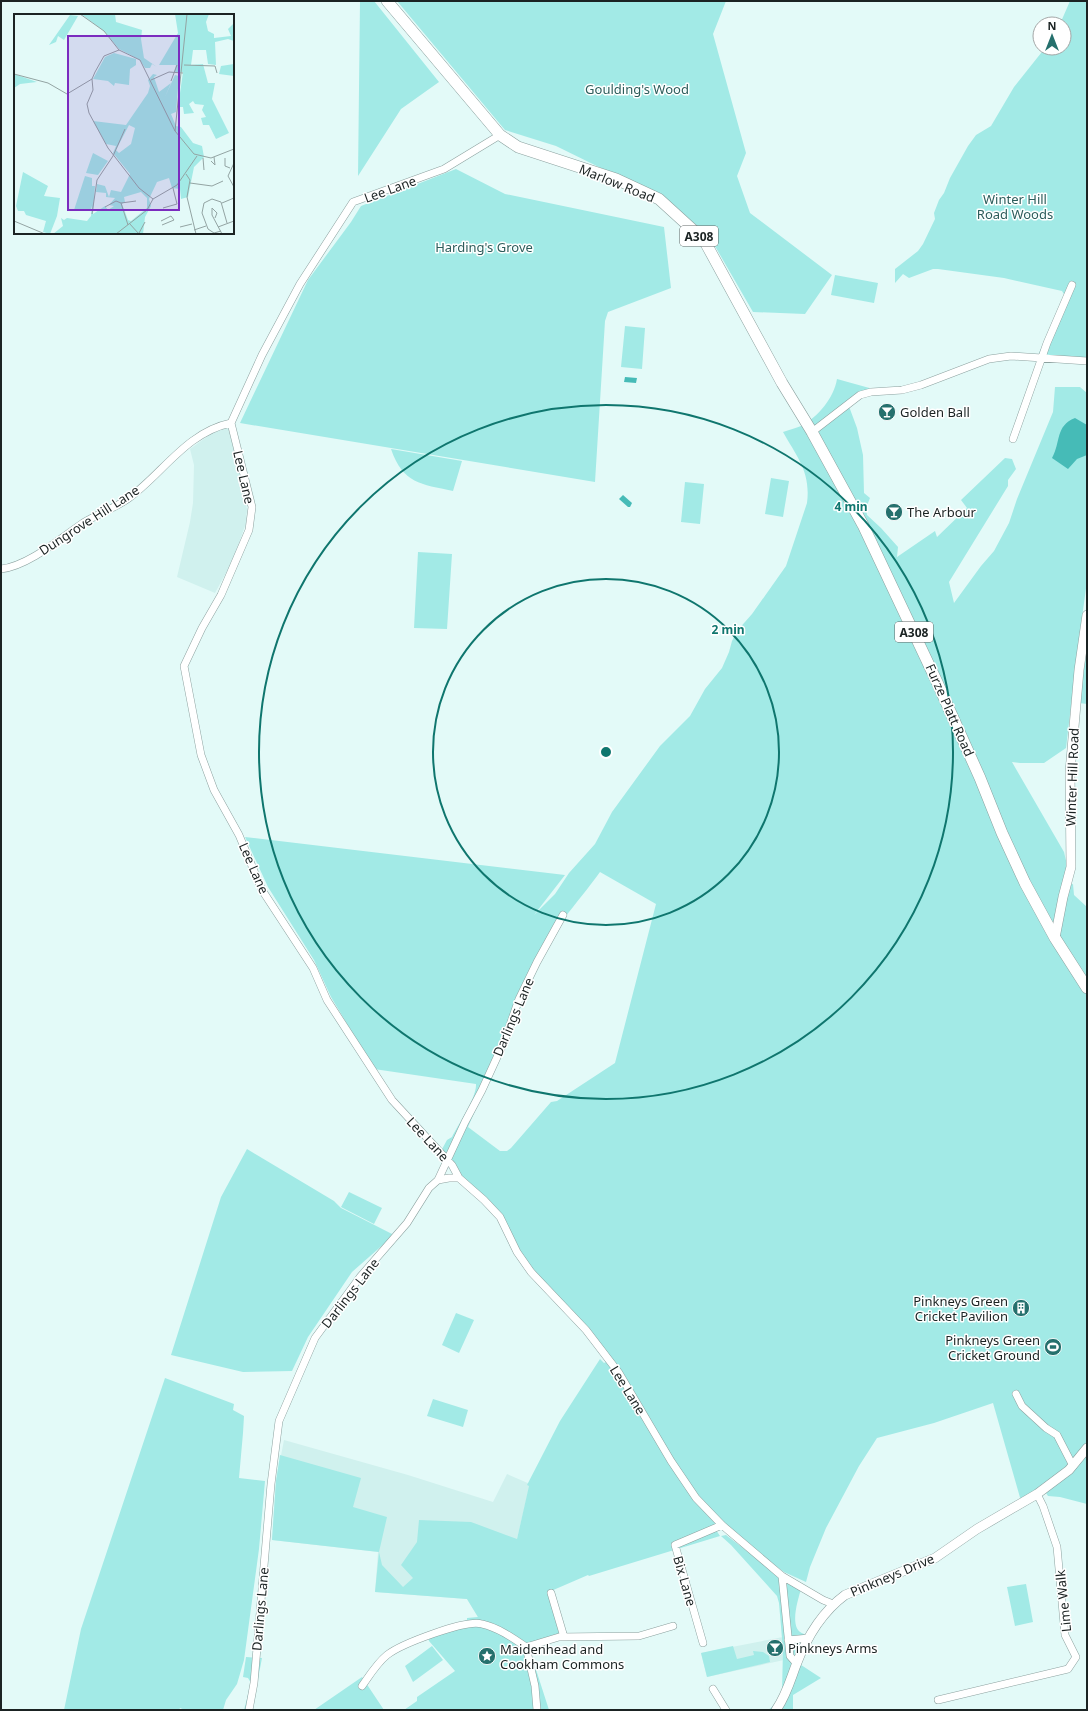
<svg xmlns="http://www.w3.org/2000/svg" width="1088" height="1711" font-family="'Noto Sans',sans-serif">
<style>
.built{fill:#d0f1ee}
.green{fill:#a2eae6;fill-rule:evenodd}
.water{fill:#46bbb7}
.lines{fill:none;stroke-linecap:round;stroke-linejoin:round}
.minor-casing{stroke:#8ca19f;stroke-width:8}
.tertiary-casing{stroke:#8ca19f;stroke-width:10}
.primary-casing{stroke:#8ca19f;stroke-width:12}
.minor{stroke:#fff;stroke-width:7}
.tertiary{stroke:#fff;stroke-width:9}
.primary{stroke:#fff;stroke-width:11}
.ring{fill:none;stroke:#0f766e;stroke-width:2}
.labels{text-anchor:middle;dominant-baseline:central;stroke-width:3;stroke-linejoin:round;paint-order:stroke}
.shield{fill:#fff;stroke:#5f6565;stroke-width:1}
.shield-label{font-size:12px;font-weight:bold;fill:#1b2323}
.park-label{font-size:13px;fill:#2c5d5b;stroke:#fff}
.street-label{font-size:13px;fill:#1b2323;stroke:#fff}
.poi-label{font-size:13px;fill:#1b2323;stroke:#fff;text-anchor:start}
.inset-road{fill:none;stroke:#93a4a3;stroke-width:1}
.view{fill:#7b2cbf;fill-opacity:0.15;stroke:#7b2cbf;stroke-width:2}
.inset-edge{fill:none;stroke:#1b2323;stroke-width:2}
.centre{fill:#0f766e;stroke:#fff;stroke-width:2}
.ring-label{font-size:12px;text-anchor:middle;font-weight:bold;fill:#0f766e;stroke:#fff;stroke-width:3;stroke-linejoin:round;paint-order:stroke}
</style>
<rect width="100%" height="100%" fill="#e3faf8"/>
<path class="built" d="M219,428L229,429L247,509L246,523L233,560L215,593L177,577L190,522L193,503L194,465L190,449Z
M284,1440L408,1475L493,1502L507,1474L530,1484L517,1539L479,1619L467,1599L375,1592L378,1552L272,1540L276,1481Z
M783,1637L784,1660L707,1677L701,1653Z"/>
<path class="green" d="M360,1H374L439,82L401,109L358,176Z
M397,1H726L713,34L746,153L737,176L750,213L832,275L805,314L753,312L708,234L660,197L556,146L505,130Z
M1070,1H1087V358L1050,355L1039,353L1065,296L1062,291L1004,278L938,269H933L909,278L903,274L895,283V269L918,251L923,244L935,219L934,213L939,200L944,193L950,178L968,146L976,135L991,126L1014,87L1045,48H1064V24H1060Z
M456,169L505,194L664,227L671,288L608,312L605,321L595,482L240,423L308,280L351,222L361,206Z
M835,275L878,283L874,303L831,295Z
M625,326L645,328L642,369L621,367Z
M837,379L873,389L855,394L847,401L857,428L863,455L864,493L870,498L866,508L867,515L881,528L898,547L897,557L935,531L937,537L967,508L961,500L1005,458L1012,459L1016,469L1008,480V486L949,582L954,603L981,566L994,551L1009,523L1017,499L1053,412L1055,387H1080L1087,393V581L1078,647L1066,748L1044,763H1020L1012,762L1064,852L1067,865L1063,887L1073,884L1074,895L1087,907V1504L1060,1497L1048,1496L1044,1490L1021,1501L993,1403L934,1423L877,1438L859,1466L826,1528L810,1567L806,1582L784,1572L742,1542L699,1499L671,1457L619,1370L522,1258L493,1205L461,1175L441,1151L447,1140L452,1137C458,1125 477,1097 476,1084L374,1069L331,997L314,960L268,887L245,837L565,875L534,915L555,894L569,873L595,844L612,812L660,746L690,716L705,689L722,668L729,652L732,641L737,631L752,614L786,566L807,503C811,472 797,457 783,432C789,430 796,428 801,426C818,417 834,398 837,379ZM600,872L656,904L615,1063L557,1101L551,1102L511,1148L507,1151H500L468,1127L537,970C547,933 578,903 600,872Z
M391,449L462,461L453,491C421,484 403,484 391,449Z
M771,478L789,481L783,517L765,514Z
M685,482L704,484L700,524L681,522Z
M418,552L452,554L447,629L414,628Z
M1087,649V704L1079,703Z
M247,1149L334,1201L341,1208L394,1235L352,1272L308,1337L292,1371L243,1372L171,1355L221,1197Z
M349,1192L382,1208L374,1224L341,1207Z
M456,1313L474,1320L459,1353L442,1345Z
M600,1359L604,1363L606,1362L616,1374L707,1515L717,1525L716,1530L720,1536L589,1576L588,1575L551,1591L564,1640L547,1642L533,1648L531,1654L549,1710H404L417,1701V1697L455,1671L429,1641L428,1635L467,1620V1618L478,1617L467,1599L375,1592L379,1552L272,1540L276,1481L280,1455L361,1478L353,1507L387,1517L379,1552L382,1565L403,1587L413,1578L401,1565L417,1542L419,1520L471,1522L517,1539L529,1486L527,1485L560,1421Z
M165,1378L234,1404L233,1410L244,1416L243,1433L239,1478L265,1481L259,1549L244,1660L237,1684L226,1700L223,1710H185L180,1708L179,1710H64L81,1629Z
M433,1399L468,1410L463,1427L427,1416Z
M726,1535L756,1558L801,1589C798,1600 788,1630 804,1634V1642L795,1661L821,1678L793,1695V1710H768C776,1705 780,1700 782,1691L783,1650L779,1603L777,1596L731,1545L721,1536Z
M1026,1584L1033,1622L1015,1626L1007,1587Z
M432,1646L443,1660L413,1682L405,1666Z
M733,1646L737,1659L754,1655L753,1651L763,1652L769,1656L770,1662L707,1677L701,1653Z
M246,1657L262,1658L252,1710H244L251,1683L248,1678L243,1677Z
M362,1677L384,1710H314Z"/>
<path class="water" d="M625,377L637,378L636,383L624,382Z
M1075,418L1087,425V455L1077,459L1068,469L1052,458C1061,442 1055,426 1075,418Z
M623,495L632,503L630,507H628L619,499Z"/>
<g class="lines">
<defs>
<path id="minor" d="M500,135L444,169L353,202L300,284L262,355L231,423L252,507L249,530L221,595L202,628L184,666L201,755L214,790L239,835L262,890L313,968L327,1000L392,1100L452,1165L459,1178L484,1200L500,1217L517,1252L531,1272L586,1330L619,1373L671,1461L696,1498L722,1525L782,1576L823,1600L833,1604
M812,432L860,395L871,392L902,390L921,385L989,359L1011,356L1087,361
M1013,439L1047,343L1072,285
M1,569C28,566 61,538 83,523C98,514 115,508 129,498C163,473 187,432 231,423
M438,1180L449,1178H459
M1016,1394L1022,1406L1046,1428L1057,1435L1073,1466
M782,1576L790,1656L797,1664
M551,1593L564,1637
M788,1640L809,1638
M703,1643L675,1545L722,1525
M526,1647L559,1637L639,1636L673,1626
M362,1686C369,1676 377,1663 387,1655C401,1644 466,1619 482,1624C497,1627 513,1638 526,1647L535,1686L537,1710
M713,1689L726,1710
M938,1700L1068,1669L1076,1657L1065,1635L1057,1547L1043,1506L1037,1494
M249,1710L254,1683L271,1484L279,1421L315,1338L360,1277L407,1223L429,1188L438,1180L465,1122L482,1090L504,1042L519,999L537,962L563,915"/>
<path id="tertiary" d="M1055,938L1063,897L1071,867L1070,772L1079,670L1087,615
M776,1710C786,1696 790,1681 796,1665C806,1639 822,1612 845,1595L935,1558L977,1529L1037,1494L1069,1470L1087,1448"/>
<path id="primary" d="M387,1L500,135L518,147L616,179L659,199L704,240L782,383L812,432L863,525L937,682L980,778L1002,833L1025,883L1055,938L1087,988"/>
</defs>
<use href="#minor" class="minor-casing"/>
<use href="#tertiary" class="tertiary-casing"/>
<use href="#primary" class="primary-casing"/>
<use href="#minor" class="minor"/>
<use href="#tertiary" class="tertiary"/>
<use href="#primary" class="primary"/>
</g>
<g class="ring">
<circle cx="606" cy="752" r="173"/>
<circle cx="606" cy="752" r="347"/>
</g>
<defs>
<symbol id="bar-disc" viewBox="-11 -11 22 22"><circle r="9.5" fill="#25706d" stroke="#fff"/><path d="M-6-5H6L.8 .8V4.5H3.5V6h-7V4.5H-.8V.8Z" fill="#fff"/></symbol>
<symbol id="building-disc" viewBox="-11 -11 22 22"><circle r="9.5" fill="#25706d" stroke="#fff"/><path d="M-4-6H4V6H1V3H-1V6H-4ZM-2.5-4.3h1.7v1.8h-1.7ZM.8-4.3h1.7v1.8H.8ZM-2.5-1h1.7V.8h-1.7ZM.8-1h1.7V.8H.8Z" fill="#fff"/></symbol>
<symbol id="stadium-disc" viewBox="-11 -11 22 22"><circle r="9.5" fill="#25706d" stroke="#fff"/><path d="M0-5a6.5 5 0 1 0 0 10a6.5 5 0 1 0 0-10ZM-3.5-1.8h7v3.6h-7Z" fill="#fff"/></symbol>
<symbol id="sight-disc" viewBox="-11 -11 22 22"><circle r="9.5" fill="#25706d" stroke="#fff"/><path d="M0-6L1.8-2.2L6-1.7L2.9 1.2L3.7 5.4L0 3.3L-3.7 5.4L-2.9 1.2L-6-1.7L-1.8-2.2Z" fill="#fff"/></symbol>
</defs>
<g fill-rule="evenodd">
<use href="#bar-disc" x="877" y="402" width="20" height="20"/>
<use href="#bar-disc" x="884" y="502" width="20" height="20"/>
<use href="#building-disc" x="1011" y="1298" width="20" height="20"/>
<use href="#stadium-disc" x="1043" y="1337" width="20" height="20"/>
<use href="#bar-disc" x="765" y="1638" width="20" height="20"/>
<use href="#sight-disc" x="477" y="1646" width="20" height="20"/>
</g>
<g class="labels">
<g class="shield">
<rect x="680" y="226" width="38" height="20" rx="3"/>
<rect x="895" y="622" width="38" height="20" rx="3"/>
</g>
<g class="shield-label">
<text x="699" y="236">A308</text>
<text x="914" y="632">A308</text>
</g>
<g class="park-label">
<text x="637" y="89">Goulding's Wood</text>
<text x="1015" y="199">Winter Hill<tspan x="1015" dy="15">Road Woods</tspan></text>
<text x="484" y="247">Harding's Grove</text>
</g>
<g class="street-label">
<text transform="translate(617 183) rotate(22)">Marlow Road</text>
<text transform="translate(390 189) rotate(-20)">Lee Lane</text>
<text transform="translate(244 477) rotate(77)">Lee Lane</text>
<text transform="translate(89 520) rotate(-33)">Dungrove Hill Lane</text>
<text transform="translate(950 710) rotate(66)">Furze Platt Road</text>
<text transform="translate(1072 777) rotate(-88)">Winter Hill Road</text>
<text transform="translate(254 868) rotate(66)">Lee Lane</text>
<text transform="translate(513 1017) rotate(-67)">Darlings Lane</text>
<text transform="translate(428 1139) rotate(47)">Lee Lane</text>
<text transform="translate(350 1293) rotate(-52)">Darlings Lane</text>
<text transform="translate(628 1390) rotate(58)">Lee Lane</text>
<text transform="translate(892 1575) rotate(-23)">Pinkneys Drive</text>
<text transform="translate(685 1581) rotate(74)">Bix Lane</text>
<text transform="translate(1063 1601) rotate(-96)">Lime Walk</text>
<text transform="translate(260 1609) rotate(-85)">Darlings Lane</text>
</g>
<g class="poi-label">
<text x="900" y="412">Golden Ball</text>
<text x="907" y="512">The Arbour</text>
<text x="1008" y="1301" text-anchor="end">Pinkneys Green<tspan x="1008" dy="15">Cricket Pavilion</tspan></text>
<text x="1040" y="1340" text-anchor="end">Pinkneys Green<tspan x="1040" dy="15">Cricket Ground</tspan></text>
<text x="788" y="1648">Pinkneys Arms</text>
<text x="500" y="1649">Maidenhead and<tspan x="500" dy="15">Cookham Commons</tspan></text>
</g>
</g>
<g transform="translate(14 14)">
<rect width="220" height="220" fill="#e3faf8"/>
<path d="M67,0H101L102,8L128,16L127,25L130,44L143,53L138,50L136,54H131L126,46L105,35L90,17ZM161,0H195L192,8L194,17L200,20V24L217,22L214,15L220,9V27L214,25L201,28L202,51L194,50L192,36H179L178,44L177,51L189,50L194,69H201L198,85L215,119L202,125L195,111H189L187,104L192,103L188,96L190,91L181,90L179,87L175,90L180,99L170,100L169,93H164L169,58H160L162,51H145L164,19ZM56,1L64,2L50,26L44,22L42,28L35,31ZM100,39L122,45V51L116,55L115,71L101,69L100,72L94,67L79,65L91,43ZM220,50V62L205,60L207,52ZM139,60L143,61L140,63L145,78L157,69L151,83L161,61L165,62L162,98L157,100L162,112L167,113L179,129L188,132L190,143L180,153L174,183L167,185L166,175L158,174L155,164L143,168L135,185L137,192L131,203L129,220H39L49,212L47,204L50,206L53,204L73,207L77,202L78,192L76,197L60,196L71,162L78,164V172H81L79,200L91,192L94,196L100,192L95,191L101,184L92,183V179L82,178L83,170L91,172L95,183L97,176L107,178L116,160L99,139L102,132L92,130L79,107L112,111L134,79L136,72L134,66ZM115,111L121,114L117,130L105,139L102,136ZM127,178L133,184V194L117,207L114,206L108,190L111,188L110,183ZM0,61H3L23,68L6,70L0,74ZM79,139L94,147L84,161L72,159ZM9,158L34,172L30,182L46,184L43,202L36,220L29,218L32,207L12,201L10,197H4L2,192Z" fill="#a2eae6" fill-rule="evenodd"/>
<path class="inset-road" d="M66,0L90,17L105,36L126,46L161,117L180,140L197,144L220,135M105,36L90,42L81,58L78,65L79,76L73,90L75,99L94,134L125,174L139,185M170,51L201,52L203,59M0,60L34,69L53,80L78,65M137,66L155,58L169,59M157,67L163,51M161,117L173,0M189,144L190,156M211,144V152L216,154M197,147L201,151L200,143M220,149L214,162L220,173M172,160L176,166L173,183L182,220M176,169L198,172L209,167M107,189L122,187M208,189L220,184M91,193L102,187L107,189L114,211M149,194L163,190L159,174M78,200L83,166L99,142L111,115M201,204L203,199L198,194V201L208,220M0,207L31,220M147,207L157,202L160,206L148,211M115,209L125,220M166,213L178,210M204,213L220,207M180,216L192,212M207,217L200,219L194,215L188,199L190,189L198,185L207,188L213,209M125,219L131,208M102,220L133,196L139,185L163,171L183,142"/>
<path class="view" d="M54,22H165V196H54Z"/>
<rect width="220" height="220" class="inset-edge"/>
</g>
<circle cx="606" cy="752" r="6" class="centre"/>
<g class="ring-label">
<text x="851" y="511">4 min</text>
<text x="728" y="634">2 min</text>
</g>
<rect width="1088" height="1711" fill="none" stroke="#1b2323" stroke-width="4"/>
<g transform="translate(1052 36)"><circle r="19" fill="#ffffff" stroke="#a4a7a7"/>
<path d="M0-3L7 15L0 10L-7 15Z" fill="#25706d"/>
<text y="-6" font-size="11" font-weight="bold" text-anchor="middle" fill="#1b2323">N</text>
</g>
</svg>
